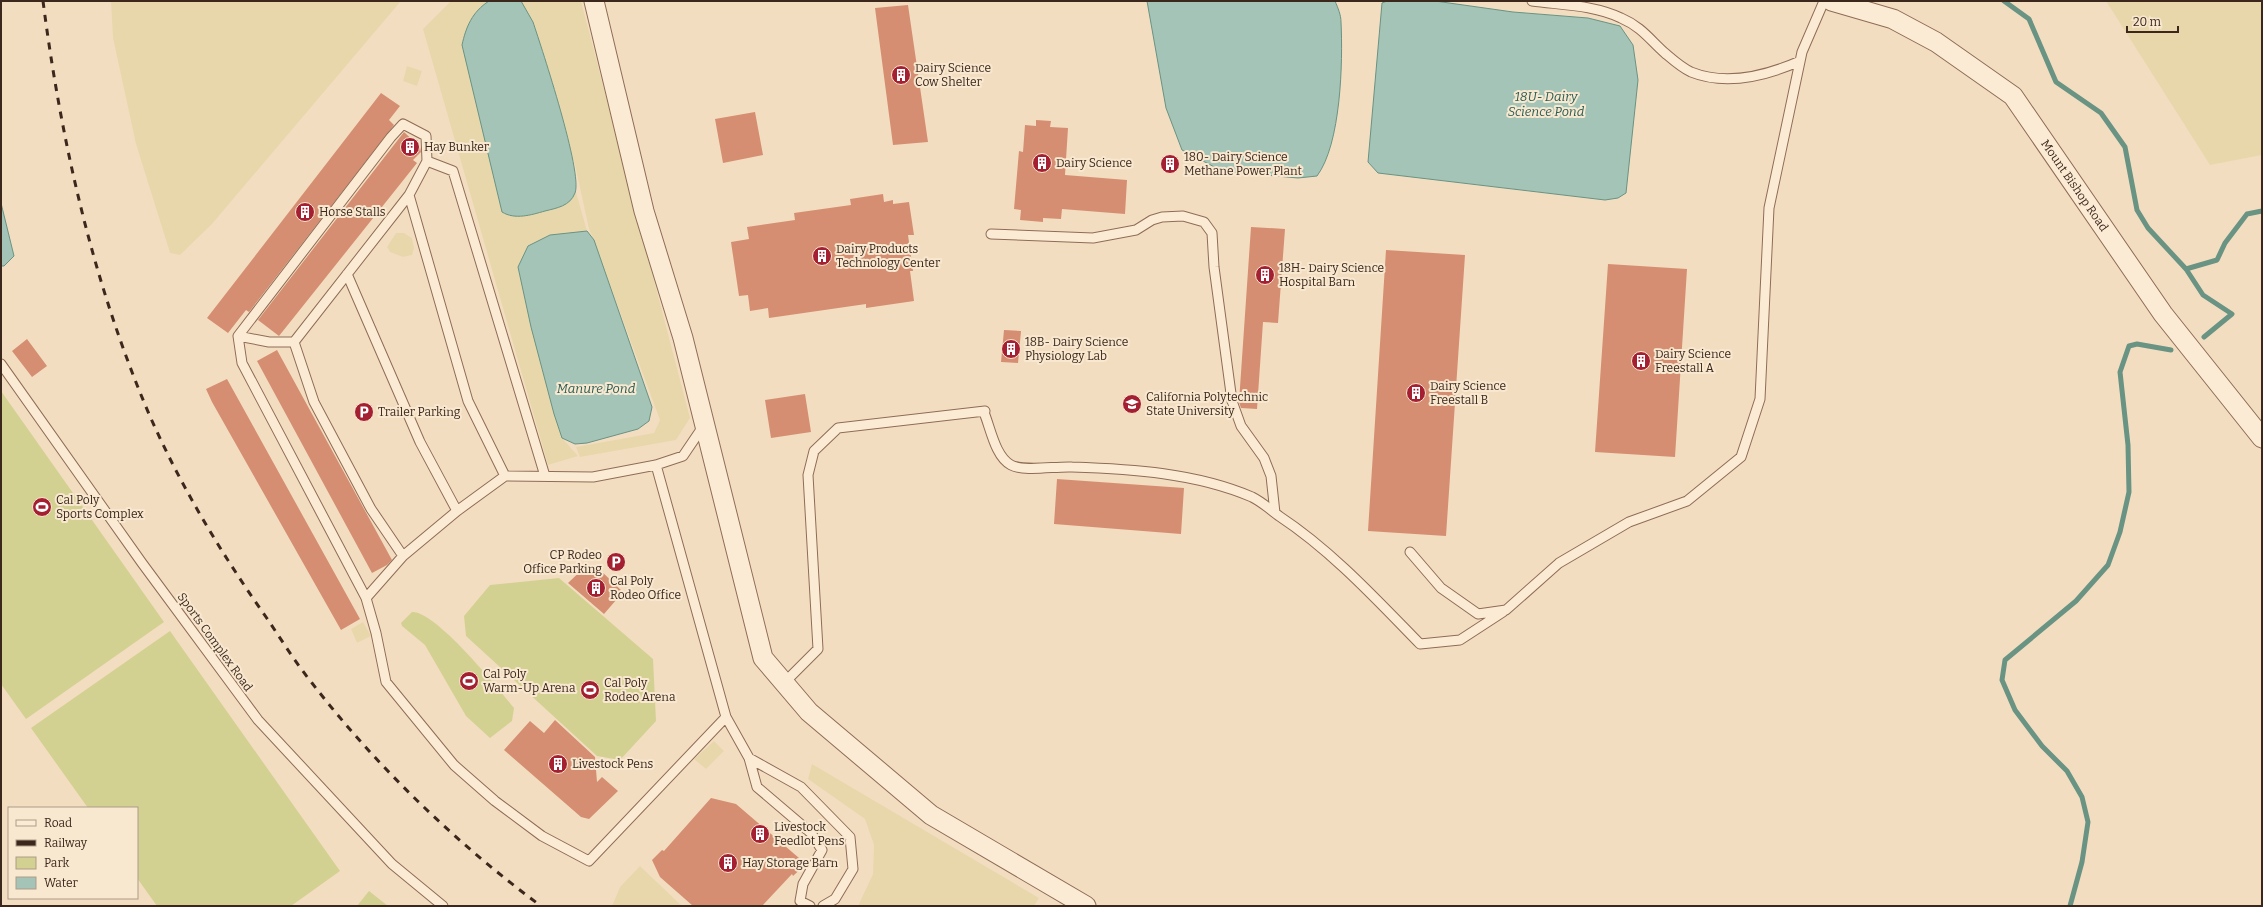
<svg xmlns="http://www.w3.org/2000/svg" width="2263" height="907" font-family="Bitter,serif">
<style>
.farmland{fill:#e9d7ac}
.green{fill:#d2d192}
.water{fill:#a3c4b6;stroke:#699383}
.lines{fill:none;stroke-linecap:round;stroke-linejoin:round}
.stream{stroke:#699383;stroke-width:5}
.building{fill:#d58e71}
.lane-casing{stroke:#8e6c56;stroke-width:11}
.street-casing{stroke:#8e6c56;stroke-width:21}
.lane{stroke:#fcebd4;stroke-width:9}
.street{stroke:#fcebd4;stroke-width:19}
.rail{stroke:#3c271c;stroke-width:3;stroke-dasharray:7 7;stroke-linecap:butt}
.labels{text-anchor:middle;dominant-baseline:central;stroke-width:4;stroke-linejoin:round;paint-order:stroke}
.poi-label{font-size:12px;fill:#3c271c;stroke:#f9e8d0;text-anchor:start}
.street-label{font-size:12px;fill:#3c271c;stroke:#f9e8d0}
.water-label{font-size:13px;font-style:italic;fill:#295d53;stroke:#f9e8d0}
</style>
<rect width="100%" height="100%" fill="#f3ddc0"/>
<path class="farmland" d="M111,1H401L212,224L180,255L170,253L136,144L113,38Z
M451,1H499L561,207L576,192L587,231L519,273L562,438L578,456L548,465L423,29Z
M514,1H581L690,418L676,440L580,457L576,447L654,433L660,420L589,229L575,165Z
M2106,1H2259L2262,6V155L2210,165Z
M407,66L422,71L417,86L403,81Z
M396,233H404L412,238L414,248L412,255L403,257L390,252L387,247Z
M363,622L371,636L357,643L351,629Z
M714,741L724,751L706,769L694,759Z
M812,764L1039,898L1034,906H858L873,874L874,845L865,819L808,779Z
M640,866L682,906H612L620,887Z"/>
<path class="green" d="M1,391L164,622L26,719L1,684Z
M559,578L653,659L656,721L620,760L597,756L466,636L464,616L490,585Z
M412,612C435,610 499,689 514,708L512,721L490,738L466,716L425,645L402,626L401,623Z
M170,631L340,871L291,906H157L137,878V808H88L31,728Z
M369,891L388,906H357Z"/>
<path class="water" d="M489,1H521L533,22C542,49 583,173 575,193C570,206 557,208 545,211C531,215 515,220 502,212L462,45C466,27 472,12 489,1Z
M1147,1H1335C1338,8 1341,15 1341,22C1343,62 1341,144 1317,176L1298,178L1222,171L1182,150L1166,108Z
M1387,1H1435L1513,12L1588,18L1620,26L1633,45L1638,80L1626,193L1618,198L1605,200L1378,173L1368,162L1382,3Z
M1,203L14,256L4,266H1Z
M587,231L594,240L652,407L649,421L638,429L587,443L575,444L562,438L554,414L531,327L518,267L528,246L550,235Z"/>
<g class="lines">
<path class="stream" d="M2004,1L2029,19L2056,82L2101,113L2125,147L2137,210L2148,228L2186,269L2203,295L2232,314L2204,337
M2186,269L2217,260L2225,243L2247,214L2262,211
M2070,906L2082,862L2088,822L2082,797L2067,771L2042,746L2015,710L2002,680L2005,660L2076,601L2108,565L2120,532L2129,492L2128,445L2120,372L2129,346L2137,344L2171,350"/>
</g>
<path class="building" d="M908,5L928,142L893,145L875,8Z
M381,93L400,106L389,120L394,125L249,312L246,310L228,333L207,318Z
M755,112L763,155L723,163L715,119Z
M1036,120L1051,121L1050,127L1068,128L1065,175L1127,180L1125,214L1062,209L1061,219L1043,218V222L1020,220L1021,210L1014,209L1019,151L1023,152L1025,125L1036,126Z
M404,132L420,147L421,152L413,160L417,163L279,336L258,320Z
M883,194L884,202L893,200V204L909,202L914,235H908L913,271H910L914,301L866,308V304L769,318L768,308L750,311L748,295L739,296L731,242L749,239L747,227L795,220L794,213L851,205L850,199Z
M1251,227L1285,229L1278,323L1263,322L1257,409L1241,408L1239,402Z
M1386,250L1465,255L1446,536L1368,531Z
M1608,264L1687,269L1675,457L1595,452Z
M1004,330L1021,331L1018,363L1001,362Z
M27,339L47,366L32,377L12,351Z
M277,350L392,560L387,565L372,573L257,361Z
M227,379L360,619L341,630L212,402L206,389Z
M805,394L811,432L771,438L765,400Z
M1057,479L1184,488L1181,534L1054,524Z
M587,565L595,573L599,569L623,592L604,614L568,583Z
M555,720L595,757L597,782L602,777L618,791L589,819L581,817L504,750L530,721L544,733Z
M711,798L736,804L806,864L793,876L792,874L762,906H693L660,877L652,860L662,850L664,851Z"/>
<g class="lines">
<defs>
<path id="lane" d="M1532,1C1562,5 1594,5 1621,18C1642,27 1650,40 1666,54C1673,60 1682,68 1691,72C1726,86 1766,76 1800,61
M427,161L453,171L545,476
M991,234L1093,238L1136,230L1152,220L1162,217L1183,216L1204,222L1212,233L1214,267L1232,401L1241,426L1264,458L1271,476L1275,513
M347,274L420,442L457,511
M238,336L269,342H294
M1,364L142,563L258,720L392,864L443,906
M985,415C991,431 996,457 1011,465C1024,472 1056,466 1072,467C1132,469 1196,473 1252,497C1262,502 1271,510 1279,516C1332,551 1376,599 1420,644L1460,640L1503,612
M505,476L468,401L409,195L427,161L426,136L403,124L391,137L238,336L242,363L366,598L403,556L457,511L505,476L593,477L656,465L683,456L704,425
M1410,552L1441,588L1478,614L1506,610L1559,563L1629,522L1687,501L1741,457L1760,399L1769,208L1802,52L1824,1
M403,556L371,509L314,402L294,342L409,195
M366,598L376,633L386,682L454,765L495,801L542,836L589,861L726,717L656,465
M784,683L818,649L808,475L814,451L838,428L985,411
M726,717L749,758L757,787L811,833L822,850L803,884L800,901L810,906
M749,758L801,787L850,837L853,869L835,899L823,906"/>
<g id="street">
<path d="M594,1L644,211L683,338L763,658L809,712L931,815L1086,906"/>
<path id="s1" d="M1831,1L1893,19L1936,42L2013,96L2163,314L2262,438"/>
</g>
</defs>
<use href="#lane" class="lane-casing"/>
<use href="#street" class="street-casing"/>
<use href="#lane" class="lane"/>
<use href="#street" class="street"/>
<path class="rail" d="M43,1C61,141 93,283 149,414C180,485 221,553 266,617C281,639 295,662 312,683C376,766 457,844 541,906"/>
</g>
<defs>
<symbol id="building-disc" viewBox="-11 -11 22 22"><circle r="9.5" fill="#a31f31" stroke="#f9e8d0"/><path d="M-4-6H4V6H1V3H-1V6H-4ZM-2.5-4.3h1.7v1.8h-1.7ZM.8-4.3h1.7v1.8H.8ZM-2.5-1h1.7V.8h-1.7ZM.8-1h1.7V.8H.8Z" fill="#fff"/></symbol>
<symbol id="university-disc" viewBox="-11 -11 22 22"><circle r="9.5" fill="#a31f31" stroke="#f9e8d0"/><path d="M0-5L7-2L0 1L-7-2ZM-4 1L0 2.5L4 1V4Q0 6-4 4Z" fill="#fff"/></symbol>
<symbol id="parking-disc" viewBox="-11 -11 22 22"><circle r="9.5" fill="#a31f31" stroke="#f9e8d0"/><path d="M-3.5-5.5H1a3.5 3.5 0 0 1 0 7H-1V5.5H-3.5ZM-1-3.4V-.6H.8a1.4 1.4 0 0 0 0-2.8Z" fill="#fff"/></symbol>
<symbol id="stadium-disc" viewBox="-11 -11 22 22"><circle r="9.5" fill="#a31f31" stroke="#f9e8d0"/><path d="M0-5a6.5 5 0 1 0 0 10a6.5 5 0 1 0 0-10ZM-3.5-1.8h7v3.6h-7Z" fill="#fff"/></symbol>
</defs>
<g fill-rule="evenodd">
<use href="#building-disc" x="890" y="64" width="22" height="22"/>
<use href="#building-disc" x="399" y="136" width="22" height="22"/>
<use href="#building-disc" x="1031" y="152" width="22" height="22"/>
<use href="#building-disc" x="1159" y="153" width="22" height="22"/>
<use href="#building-disc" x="294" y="201" width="22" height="22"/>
<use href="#building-disc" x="811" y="245" width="22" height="22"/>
<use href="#building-disc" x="1254" y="264" width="22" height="22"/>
<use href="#building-disc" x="1000" y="338" width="22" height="22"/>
<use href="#building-disc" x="1630" y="350" width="22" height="22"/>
<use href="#building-disc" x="1405" y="382" width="22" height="22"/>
<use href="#university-disc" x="1121" y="393" width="22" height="22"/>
<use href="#parking-disc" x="353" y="401" width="22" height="22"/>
<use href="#stadium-disc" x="31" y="496" width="22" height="22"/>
<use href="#parking-disc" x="605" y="551" width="22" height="22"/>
<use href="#building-disc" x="585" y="577" width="22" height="22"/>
<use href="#stadium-disc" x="458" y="670" width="22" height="22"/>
<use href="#stadium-disc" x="579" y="679" width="22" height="22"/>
<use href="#building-disc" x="547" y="753" width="22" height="22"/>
<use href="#building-disc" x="749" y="823" width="22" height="22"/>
<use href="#building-disc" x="717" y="852" width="22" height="22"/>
</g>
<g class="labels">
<g class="poi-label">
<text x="915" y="68">Dairy Science<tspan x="915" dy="14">Cow Shelter</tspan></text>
<text x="424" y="147">Hay Bunker</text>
<text x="1184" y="157">180- Dairy Science<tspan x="1184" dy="14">Methane Power Plant</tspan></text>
<text x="1056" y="163">Dairy Science</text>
<text x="319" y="212">Horse Stalls</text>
<text x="836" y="249">Dairy Products<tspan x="836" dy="14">Technology Center</tspan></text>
<text x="1279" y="268">18H- Dairy Science<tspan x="1279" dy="14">Hospital Barn</tspan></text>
<text x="1025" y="342">18B- Dairy Science<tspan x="1025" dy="14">Physiology Lab</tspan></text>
<text x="1655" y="354">Dairy Science<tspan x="1655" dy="14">Freestall A</tspan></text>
<text x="1430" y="386">Dairy Science<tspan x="1430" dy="14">Freestall B</tspan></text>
<text x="1146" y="397">California Polytechnic<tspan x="1146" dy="14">State University</tspan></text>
<text x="378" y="412">Trailer Parking</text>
<text x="56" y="500">Cal Poly<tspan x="56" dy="14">Sports Complex</tspan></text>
<text x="602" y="555" text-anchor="end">CP Rodeo<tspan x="602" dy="14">Office Parking</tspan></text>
<text x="610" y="581">Cal Poly<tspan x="610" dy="14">Rodeo Office</tspan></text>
<text x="483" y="674">Cal Poly<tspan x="483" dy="14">Warm-Up Arena</tspan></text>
<text x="604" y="683">Cal Poly<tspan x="604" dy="14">Rodeo Arena</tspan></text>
<text x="572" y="764">Livestock Pens</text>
<text x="774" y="827">Livestock<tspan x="774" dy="14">Feedlot Pens</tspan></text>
<text x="742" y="863">Hay Storage Barn</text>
</g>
<g class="street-label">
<text stroke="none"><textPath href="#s1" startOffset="316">Mount Bishop Road</textPath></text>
<text transform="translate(215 642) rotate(54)">Sports Complex Road</text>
</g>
<g class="water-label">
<text x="1546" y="96">18U- Dairy<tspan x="1546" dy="15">Science Pond</tspan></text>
<text x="596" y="388">Manure Pond</text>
</g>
</g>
<rect width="2263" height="907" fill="none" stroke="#3c271c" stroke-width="4"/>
<rect x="8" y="807" width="130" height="92" fill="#f9e8d0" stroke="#ad9b88"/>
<rect x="16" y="820" width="20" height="6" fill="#fcebd4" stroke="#ad9b88"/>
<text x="44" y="827" font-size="12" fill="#3c271c">Road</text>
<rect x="16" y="840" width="20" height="6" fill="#3c271c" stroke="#ad9b88"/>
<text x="44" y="847" font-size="12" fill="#3c271c">Railway</text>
<rect x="16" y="857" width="20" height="12" fill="#d2d192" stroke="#ad9b88"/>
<text x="44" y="867" font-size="12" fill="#3c271c">Park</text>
<rect x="16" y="877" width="20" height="12" fill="#a3c4b6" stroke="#ad9b88"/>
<text x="44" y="887" font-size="12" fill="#3c271c">Water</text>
<path d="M2127 26v6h51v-6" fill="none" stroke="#3c271c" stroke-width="2"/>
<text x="2133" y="26" font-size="12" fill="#3c271c" stroke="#f9e8d0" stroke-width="3" paint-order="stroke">20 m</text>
</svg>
